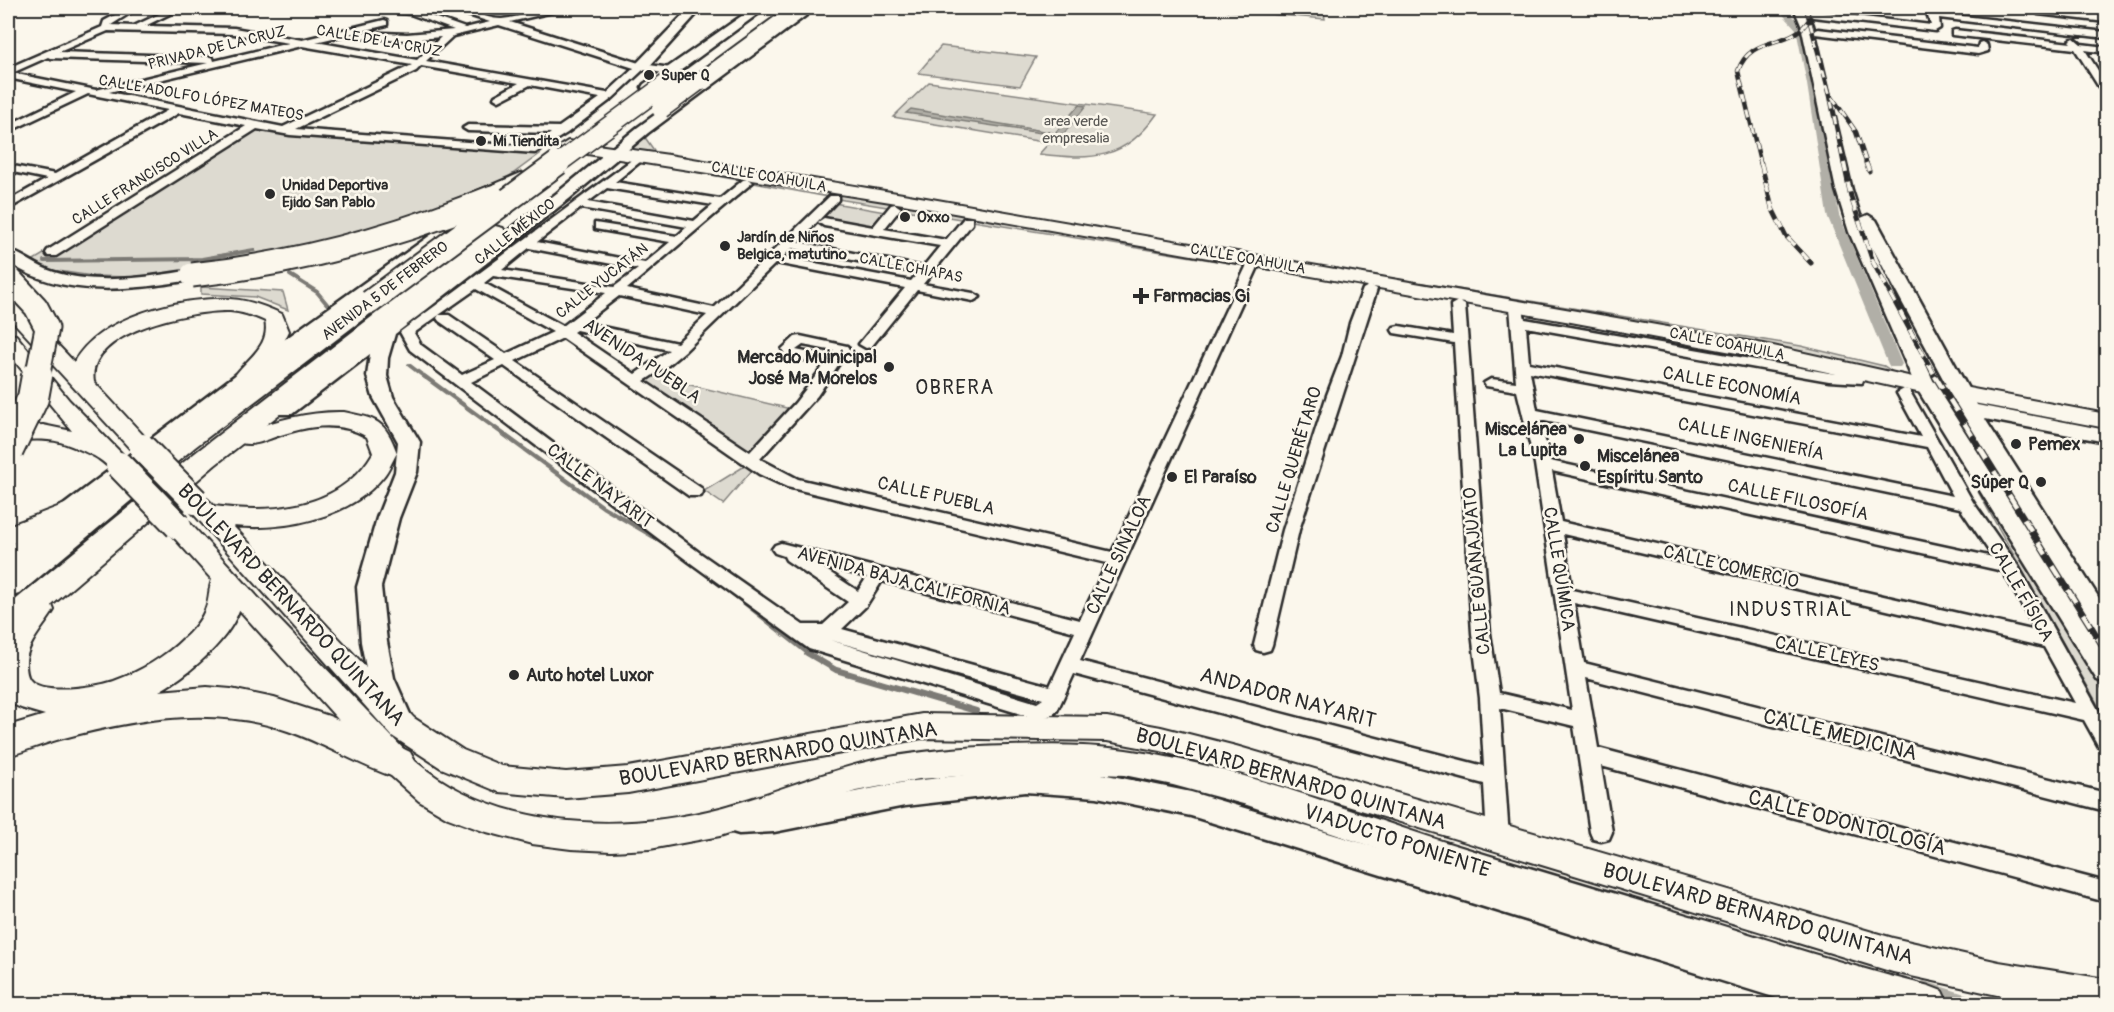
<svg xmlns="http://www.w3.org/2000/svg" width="2114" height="1012" font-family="Pangolin,sans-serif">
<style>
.green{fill:#dddad0;stroke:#84827e;stroke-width:1.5}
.water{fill:#b1afa7;stroke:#7b7a75;stroke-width:1.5}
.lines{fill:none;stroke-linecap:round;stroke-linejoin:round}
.stream-far2{stroke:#7b7a75;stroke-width:4}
.stream-far1{stroke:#7b7a75;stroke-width:4.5}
.stream{stroke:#7b7a75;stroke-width:6}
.canal{fill:#b1afa7;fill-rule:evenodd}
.street-casing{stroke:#2b2b2b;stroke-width:5}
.secondary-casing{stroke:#2b2b2b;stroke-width:5}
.primary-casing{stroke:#2b2b2b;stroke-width:4}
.highway-casing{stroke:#2b2b2b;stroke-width:4}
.street{fill:#fbf7ec;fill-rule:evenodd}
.secondary{fill:#fbf7ec;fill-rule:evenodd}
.primary{fill:#fbf7ec;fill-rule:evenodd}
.highway{fill:#fbf7ec;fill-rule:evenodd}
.rail-far2-casing{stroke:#2b2b2b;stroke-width:4.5}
.rail-far1-casing{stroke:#2b2b2b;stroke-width:5}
.rail-casing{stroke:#2b2b2b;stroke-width:7}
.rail-far2{stroke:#fbf7ec;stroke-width:3;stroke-dasharray:8;stroke-linecap:butt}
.rail-far1{stroke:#fbf7ec;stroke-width:4;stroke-dasharray:10;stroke-linecap:butt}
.rail{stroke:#fbf7ec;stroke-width:4.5;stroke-dasharray:14;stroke-linecap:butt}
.primary-bridge-casing{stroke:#2b2b2b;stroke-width:30;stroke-linecap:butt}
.highway-bridge-far2-casing{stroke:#2b2b2b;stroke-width:21;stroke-linecap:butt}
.highway-bridge-far1-casing{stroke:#2b2b2b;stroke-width:27;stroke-linecap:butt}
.highway-bridge-casing{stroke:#2b2b2b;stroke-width:34;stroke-linecap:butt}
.primary-bridge{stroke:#fbf7ec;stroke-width:26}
.highway-bridge-far2{stroke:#fbf7ec;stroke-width:18}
.highway-bridge-far1{stroke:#fbf7ec;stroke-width:23}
.highway-bridge{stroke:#fbf7ec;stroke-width:30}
.poi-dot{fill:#2b2b2b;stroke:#fbf7ec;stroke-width:2}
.labels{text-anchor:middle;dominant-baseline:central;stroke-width:5;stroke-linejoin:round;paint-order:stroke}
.far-street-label{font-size:15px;fill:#2b2b2b;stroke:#fbf7ec}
.far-poi-label{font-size:15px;font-weight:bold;fill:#2b2b2b;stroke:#fbf7ec;text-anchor:start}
.far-park-label{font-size:15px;fill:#585754;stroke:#fbf7ec}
.poi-label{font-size:18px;font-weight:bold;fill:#2b2b2b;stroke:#fbf7ec;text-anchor:start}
.street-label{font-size:18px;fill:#2b2b2b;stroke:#fbf7ec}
.neighbourhood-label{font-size:20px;letter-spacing:1.5px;fill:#2b2b2b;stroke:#fbf7ec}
.near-street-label{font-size:21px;fill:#2b2b2b;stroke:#fbf7ec}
</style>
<rect width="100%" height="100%" fill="#fbf7ec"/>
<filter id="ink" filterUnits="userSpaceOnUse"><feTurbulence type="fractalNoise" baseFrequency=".0167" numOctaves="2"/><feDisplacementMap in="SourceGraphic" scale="12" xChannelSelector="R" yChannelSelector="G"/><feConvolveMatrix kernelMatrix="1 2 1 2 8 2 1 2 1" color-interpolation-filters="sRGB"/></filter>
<g filter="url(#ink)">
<path class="green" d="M1200,8H1323L1325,19Z
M941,46L1036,57L1020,86L918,73Z
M929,82L1157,114C1124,161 1092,160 1039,154L1049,143L893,117Z
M252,130L541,153L507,178L406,218L337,240L189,271L130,277L93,276L37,268L32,261Z
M644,136L658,156L1801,346L1884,366L1918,389L2106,425V430L1925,395L1943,414L2106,696V719L1923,394L1796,364L1370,286L844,200L643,162L628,151Z
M834,203L885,212L870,229L817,219Z
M201,287L283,292L288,310L255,297L201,294Z
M653,376L795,410L756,455L645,383Z
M748,464L754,468L723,504L704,491Z"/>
<path class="water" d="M1079,105L1086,106L1062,136L906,113L911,109L1055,133Z"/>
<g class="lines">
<path class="stream-far2" d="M44,261L202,259L254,250
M290,275L317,292L332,310
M409,365L426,378"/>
<path class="stream-far1" d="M424,376L603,507L673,548
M718,582L809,654"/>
<path class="stream" d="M807,653L836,670L976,711"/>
<path class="canal" d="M1777,8H1785L1805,28L1817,84L1839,215L1902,364L1900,367H1890L1888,364L1827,215L1807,84L1796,29Z
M1924,981L1971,996L1974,1004H1924L1915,1001L1912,993L1915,985Z"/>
<defs>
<path id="street" d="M128,8H138L111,25L134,26L172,8H182L145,26L234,28L302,40L384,20L387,21V25L316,42L417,60L441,37L407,40L360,38L355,35L360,32L407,34L454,30L410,14L378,11L374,8L411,9L465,28L490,22L453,10L452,8C469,8 487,20 502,19C522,17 541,8 562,8L561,10L510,22L642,64L671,68L676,71L671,74L643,70L613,98L567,133L535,153L290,135L257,129L56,256H48L46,253L48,250L246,126L179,113L8,209V201L47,179L8,171V165L55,174L168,110L88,94L8,132V125L76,92L8,78V68L102,27L104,21ZM499,25L634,68L607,93L426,61L453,36ZM108,31L234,34L289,43L214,61L213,58L210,57L59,52ZM302,46L412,65L283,127L109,92ZM48,57L50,58L208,63L96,90L12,73ZM421,66L519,83L495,96L494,98L499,101L530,85L600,98L559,127L468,125L463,128L468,131L551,133L533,147L296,129L416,71Z
M1925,8H1933L1936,13L2106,32V38L1939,18L1940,28L1935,31L1813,17L1809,14L1813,11L1931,25Z
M2041,9L2106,16V22L2038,14V10Z
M1818,29L1978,48L1979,43L1982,42L1987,45L1988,51L1978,54L1815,34V30Z
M1955,30L2071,43L2069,41L2074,38L2081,44L2106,47V53L2085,50L2106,83V93L2102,92L2075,49L1952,35V31Z
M641,153L645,154V158L615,182L720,199L743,180L747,179L753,182L627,289L714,308L830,196H838V200L798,242L923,267L940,246L824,226L818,222L824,218L873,227L891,205L895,204L901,208L884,229L946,240L964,218H972V224L923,284L973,293L980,297L973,301L917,290L871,347L866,348L859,344L905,288L776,263L685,351L667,366L644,381L750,452L795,403L825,364L786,356L782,349L795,337L800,336L847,346L849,349L817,396L760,459L798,479L1112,552L1246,267L1247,264H1257L1258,267L1080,661L1484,766L1480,698L1472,633L1454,343L1394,333L1392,330L1394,327L1399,326L1453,335L1451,305L1458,301L1465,305L1490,633L1499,693L1572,710L1535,464L1517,391L1486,386L1484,383L1491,379L1516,382L1510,307L1512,304H1522L1525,319L1829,373L1851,375L1854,369L1859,368L1866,372L1862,383L1829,381L1526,327L1529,363L1921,437L1897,393L1904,389L1909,390L1973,502L2018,566L2106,724V749L2099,747L2084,720L1574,603L1584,663L2106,793V811L1586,678L1598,748L2106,882V902L1601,766L1612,832L1609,839L1601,841L1593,839L1590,832L1574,726L1500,708L1509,838L1506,845L1498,847L1490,845L1487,838L1484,784L1074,674L1057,711L1052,715L1037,719L809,649L688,561L410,350L400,332ZM607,188L713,205L694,221L588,202ZM581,208L687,227L677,236L595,223V229L670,242L645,263L537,242ZM529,248L638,269L614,287L502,270ZM792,248L918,273L911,281L783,257ZM493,276L606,293L563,326L484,283ZM476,289L553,332L506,354L449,315H439ZM619,296L707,315L677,343L584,323ZM439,315L437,318L439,321L495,360L462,375L421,345L414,333ZM576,330L669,350L635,374L573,332ZM563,338L759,474L787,487L1107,563L1080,620L781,543L775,545L772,549L775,553L784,556L786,560L848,602L823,625H803L700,553L471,382L504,366L689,496H701L703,492L701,488L515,361ZM803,345L834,351L830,357L796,350ZM1530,372L1927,447L1953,496L1537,410ZM1540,420L1960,508L1993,557L1550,461ZM1552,471L2003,571L2036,631L1561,522ZM1563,534L2044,647L2075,703L1572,590ZM817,564L867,577L858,591ZM882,581L1075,632L1050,686L842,629L866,606ZM830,640L1043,699L1037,703Z
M1370,285L1377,289L1299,530L1272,645L1270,650L1263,652L1256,650L1254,645L1283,530L1327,395L1342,356L1350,323L1363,289Z"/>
<path id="secondary" d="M690,8H702L646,70H636L634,67L636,64Z
M753,8H766L654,90H644L642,87L644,84Z
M803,8H816L648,133L569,199L395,334L388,358L387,376L393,397L420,442L417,472L399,518L381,587L387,642L394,678L410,714L407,721L397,725L387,721L368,678L361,642L357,587L377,518L395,472L398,442L373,397L367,376L370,354L292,414H278L275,410L557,193L638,127Z
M1794,8H1806L1813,25L1852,190L1861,218L1868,215L1876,220L1977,405L2106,430V442L1985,419L2106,609V638L2097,636L1962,414L1955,412L1952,408L1956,403L1873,248L1936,387L2106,652V683L2097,680L1916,387L1849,232L1836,190L1801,25Z
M521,173L526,175L529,178L526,181L479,202H467L465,199L467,196Z
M480,202L486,204L488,207L486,210L252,381L16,565L8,567V547L238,373L474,204Z
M8,250C23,254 37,267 54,272C102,287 161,275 210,267L216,268L219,272L216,276L210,277C144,288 66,302 8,262Z
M1025,768L1097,773L1191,792L1846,988L1858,993L1863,1004H1796L1191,816L1097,797L1025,792L905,806L774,832L739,834L729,831L724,822L729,813L739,810L774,808L905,782Z"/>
<path id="primary" d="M568,141L669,155L903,194L1571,310L1764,344L1926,380L2106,414V428L1926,394L1764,358L1571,322L903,204L562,150L560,146Z
M8,298L15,300L74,362C100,316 181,297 230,299C248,300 265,306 282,314L289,331C280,350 262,388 237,382L234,377C246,359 271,346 265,321C254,316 242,312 230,311C194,310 85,330 94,382L154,447L151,452L142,454L133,452L8,316Z
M8,334L16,335L69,400L128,460L131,465L128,470C112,475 111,467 99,459C94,455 68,444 60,442C43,438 25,440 8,441V427L43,425L72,431L8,353Z
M344,412C377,419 385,420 397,453C392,461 389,470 383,477C349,519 283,531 233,526L414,718L463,750L502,766L566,772L628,767L922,714L1107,717L1161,727L1236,746L1893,938L1999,962L2106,979V1004H2038L1893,972L1236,772L1161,751L1107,741L922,738L628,793L566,798L499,792L441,768L392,736L182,501L186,495C200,491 205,496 214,506C273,514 340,509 373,453L367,437C337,419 304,427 272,438C261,442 252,446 241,443L237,438L241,433C274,421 308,411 344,412Z
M68,503L77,505L81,511L77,517L8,545V526Z
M178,517L187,520L265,605L415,761C498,831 622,834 724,807C774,793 823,772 874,760C918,751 963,747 1008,746C1047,745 1087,744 1126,750C1235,765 1340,808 1445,842C1535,870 1626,897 1717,924C1787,946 1857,968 1929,986L1942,991L1948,1004H1865L1502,890L1247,805L1173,785L1124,775L1027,771L919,779L856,791L720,836L650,849L611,851L571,849L532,844L483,831L448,818L419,801L381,767L169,532L165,526L169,520Z"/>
<path id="highway" d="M787,8H805L705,85H693L690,81L693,77Z
M495,226L503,228L506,233L503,238L215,465L52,605L54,610C45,626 27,643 26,662C26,667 26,675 30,680C42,695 96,687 114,681C139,672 165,657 184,638C195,628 205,616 208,600C210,590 209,583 215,574L226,571L237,574C262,617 191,674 159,691L207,687L231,689L274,698L329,716L371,733L410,752L416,763L410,774L397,778C360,766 326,744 288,731C212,705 136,719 60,739C42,744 25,751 8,756V726L45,715L21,708L8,702V606L195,453L487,228Z
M370,295L379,297L382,302L379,307L195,447L19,594L8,597V569L175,435L361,297Z"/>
</defs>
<use href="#street" class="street-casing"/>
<use href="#secondary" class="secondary-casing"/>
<use href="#primary" class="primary-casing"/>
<use href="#highway" class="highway-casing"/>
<use href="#street" class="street"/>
<use href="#secondary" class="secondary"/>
<use href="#primary" class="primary"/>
<use href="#highway" class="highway"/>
<defs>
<path id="rail-far2" d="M1806,8L1830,96L1844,165
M1832,97L1856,132L1867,165
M1761,165L1738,71C1751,33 1792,50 1810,18"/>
<path id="rail-far1" d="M1761,163L1772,208L1786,236L1811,263
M1844,163L1851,197L1873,262L1936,378
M1866,163L1869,171"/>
<path id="rail" d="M1935,376L2106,651"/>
</defs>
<use href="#rail-far2" class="rail-far2-casing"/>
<use href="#rail-far1" class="rail-far1-casing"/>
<use href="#rail" class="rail-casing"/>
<use href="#rail-far2" class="rail-far2"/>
<use href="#rail-far1" class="rail-far1"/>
<use href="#rail" class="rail"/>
<defs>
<path id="primary-bridge" d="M142,447L195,501
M119,465L178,526"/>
<path id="highway-bridge-far2" d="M661,109L699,81
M556,165L674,78"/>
<path id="highway-bridge-far1" d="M192,275C297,264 395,237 493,197
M8,277L36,307L47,328L37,378
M370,302L558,163"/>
<path id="highway-bridge" d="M8,450L33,398L37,376"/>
</defs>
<use href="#primary-bridge" class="primary-bridge-casing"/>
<use href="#highway-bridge-far2" class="highway-bridge-far2-casing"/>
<use href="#highway-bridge-far1" class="highway-bridge-far1-casing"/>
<use href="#highway-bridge" class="highway-bridge-casing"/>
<use href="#primary-bridge" class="primary-bridge"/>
<use href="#highway-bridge-far2" class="highway-bridge-far2"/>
<use href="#highway-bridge-far1" class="highway-bridge-far1"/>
<use href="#highway-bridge" class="highway-bridge"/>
</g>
</g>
<g class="poi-dot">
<circle cx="649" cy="75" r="6"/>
<circle cx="481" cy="141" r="6"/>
<circle cx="270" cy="194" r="6"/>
<circle cx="905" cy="217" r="6"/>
<circle cx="725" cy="246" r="6"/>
<path d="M1138 287h6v6h6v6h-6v6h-6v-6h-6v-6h6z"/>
<circle cx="889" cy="367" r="6"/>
<circle cx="1579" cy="439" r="6"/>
<circle cx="2016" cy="444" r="6"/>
<circle cx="1585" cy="466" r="6"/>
<circle cx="1172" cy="477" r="6"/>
<circle cx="2041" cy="482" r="6"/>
<circle cx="514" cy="675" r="6"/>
</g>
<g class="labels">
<g class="far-street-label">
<text transform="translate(379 41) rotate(10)">CALLE DE LA CRUZ</text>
<text transform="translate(217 48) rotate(-14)">PRIVADA DE LA CRUZ</text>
<text transform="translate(201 98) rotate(10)">CALLE ADOLFO LÓPEZ MATEOS</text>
<text transform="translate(145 177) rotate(-32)">CALLE FRANCISCO VILLA</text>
<text transform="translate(769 177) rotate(10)">CALLE COAHUILA</text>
<text transform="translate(515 232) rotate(-38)">CALLE MÉXICO</text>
<text transform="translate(1248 259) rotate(10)">CALLE COAHUILA</text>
<text transform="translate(911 268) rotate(11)">CALLE CHIAPAS</text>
<text transform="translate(602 281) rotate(-38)">CALLE YUCATÁN</text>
<text transform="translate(385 291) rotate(-37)">AVENIDA 5 DE FEBRERO</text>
<text transform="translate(1727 344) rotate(11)">CALLE COAHUILA</text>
</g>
<g class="far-poi-label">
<text x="661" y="75">Super Q</text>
<text x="493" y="141">Mi Tiendita</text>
<text x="282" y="185">Unidad Deportiva<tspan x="282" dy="17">Ejido San Pablo</tspan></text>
<text x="917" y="217">Oxxo</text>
<text x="737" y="237">Jardín de Niños<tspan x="737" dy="17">Belgica, matutino</tspan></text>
</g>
<g class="far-park-label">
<text x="1076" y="121">area verde<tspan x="1076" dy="17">empresalia</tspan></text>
</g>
<g class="poi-label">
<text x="1153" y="296">Farmacias Gi</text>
<text x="877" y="357" text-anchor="end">Mercado Muinicipal<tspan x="877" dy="21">José Ma. Morelos</tspan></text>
<text x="1567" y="429" text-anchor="end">Miscelánea<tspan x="1567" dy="21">La Lupita</tspan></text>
<text x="2028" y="444">Pemex</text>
<text x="1597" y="456">Miscelánea<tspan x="1597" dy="21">Espíritu Santo</tspan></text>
<text x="1184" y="477">El Paraíso</text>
<text x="2029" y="482" text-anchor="end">Súper Q</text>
<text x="526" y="675">Auto hotel Luxor</text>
</g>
<g class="street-label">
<text transform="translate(642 361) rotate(34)">AVENIDA PUEBLA</text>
<text transform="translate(1732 386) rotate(11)">CALLE ECONOMÍA</text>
<text transform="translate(1751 439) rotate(12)">CALLE INGENIERÍA</text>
<text transform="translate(1294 460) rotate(-73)">CALLE QUERÉTARO</text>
<text transform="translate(600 486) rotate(37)">CALLE NAYARIT</text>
<text transform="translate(936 496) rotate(13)">CALLE PUEBLA</text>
<text transform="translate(1798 500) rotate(12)">CALLE FILOSOFÍA</text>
<text transform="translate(1119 555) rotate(-65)">CALLE SINALOA</text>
<text transform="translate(1731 567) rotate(13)">CALLE COMERCIO</text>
<text transform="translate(1559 569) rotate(81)">CALLE QUÍMICA</text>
<text transform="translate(1477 571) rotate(-95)">CALLE GUANAJUATO</text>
<text transform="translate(904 581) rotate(15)">AVENIDA BAJA CALIFORNIA</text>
<text transform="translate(2021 592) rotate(60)">CALLE FÍSICA</text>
<text transform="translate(1827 654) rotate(13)">CALLE LEYES</text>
</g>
<g class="neighbourhood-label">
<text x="955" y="387">OBRERA</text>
<text x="1791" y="609">INDUSTRIAL</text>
</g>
<g class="near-street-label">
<text transform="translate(291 605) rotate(47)">BOULEVARD BERNARDO QUINTANA</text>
<text transform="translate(1288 698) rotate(15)">ANDADOR NAYARIT</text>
<text transform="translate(1840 735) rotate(14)">CALLE MEDICINA</text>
<text transform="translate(778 754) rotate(-9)">BOULEVARD BERNARDO QUINTANA</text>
<text transform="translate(1291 779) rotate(16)">BOULEVARD BERNARDO QUINTANA</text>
<text transform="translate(1847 823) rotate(15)">CALLE ODONTOLOGÍA</text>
<text transform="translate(1397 841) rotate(18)">VIADUCTO PONIENTE</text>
<text transform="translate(1758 914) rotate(16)">BOULEVARD BERNARDO QUINTANA</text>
</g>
</g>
<rect width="2114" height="1012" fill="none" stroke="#fbf7ec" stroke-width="30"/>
<rect x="15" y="15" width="2084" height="982" fill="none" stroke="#2b2b2b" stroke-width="2" filter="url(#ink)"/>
</svg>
